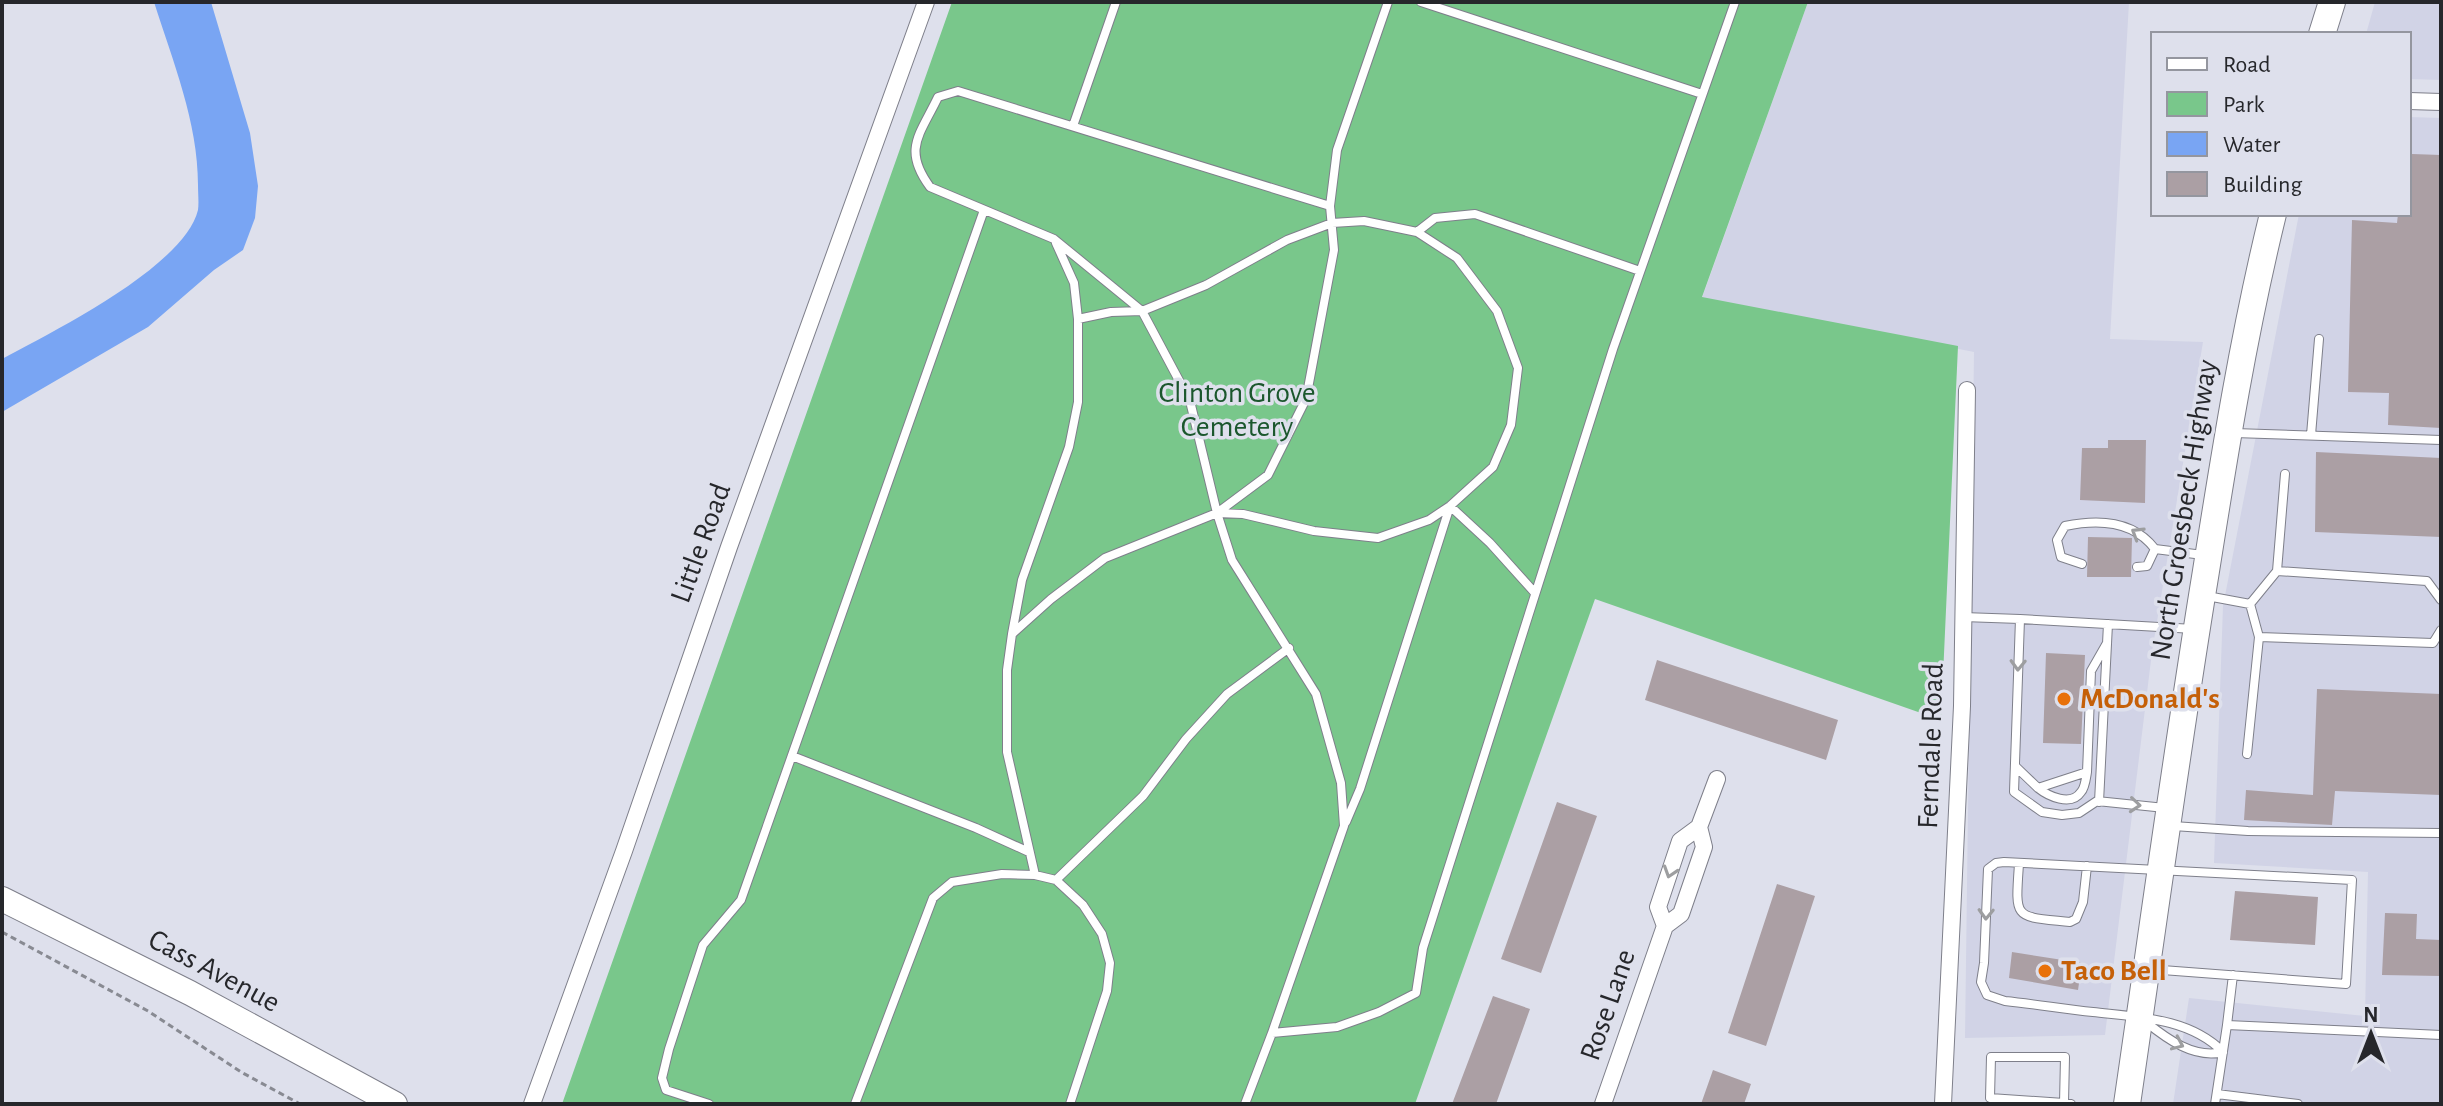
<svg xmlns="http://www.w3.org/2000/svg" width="2443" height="1106" font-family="'Alegreya Sans',sans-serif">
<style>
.built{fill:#d1d3e6}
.green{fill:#79c78b}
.water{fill:#79a5f3}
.building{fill:#ab9fa4}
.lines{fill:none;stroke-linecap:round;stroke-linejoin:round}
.lane-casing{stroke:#7e7f8a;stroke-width:10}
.street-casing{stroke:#7e7f8a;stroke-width:18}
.secondary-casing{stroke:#7e7f8a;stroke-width:26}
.primary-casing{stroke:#7e7f8a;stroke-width:28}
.path{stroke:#888a92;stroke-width:3;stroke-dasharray:6 4;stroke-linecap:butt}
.lane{stroke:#fff;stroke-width:8}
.street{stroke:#fff;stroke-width:16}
.secondary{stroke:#fff;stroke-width:24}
.primary{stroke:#fff;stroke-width:26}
.oneway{stroke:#9d9ea0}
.food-dot{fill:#e8710a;stroke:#dee0ec;stroke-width:3}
.labels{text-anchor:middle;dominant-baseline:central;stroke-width:7;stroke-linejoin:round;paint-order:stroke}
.park-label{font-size:30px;fill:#1b572d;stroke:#dee0ec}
.street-label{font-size:30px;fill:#26272b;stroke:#dee0ec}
.food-label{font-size:30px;font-weight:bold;fill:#c56008;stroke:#dee0ec;text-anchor:start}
</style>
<rect width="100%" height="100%" fill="#dee0ec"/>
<path class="built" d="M1808,2H2129L2110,339L2203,342L2152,652L2105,1035L1965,1038L1974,352L1702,298Z
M2375,2H2441V80L2409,79V34H2366Z
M2409,117L2441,118V1104H2173L2189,998L2365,1016L2368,872L2214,863L2223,606L2299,214H2409Z"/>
<path class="green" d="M952,2H1808L1702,297L1958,346L1941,720L1595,599L1415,1104H562Z"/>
<path class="water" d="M154,2H211L250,133L258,186L255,218L243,250L214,270L148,327L2,412V359C52,332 184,267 198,210C199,203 198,193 198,185C198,122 173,62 154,2Z"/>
<path class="building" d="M2412,154L2441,155V428L2388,425L2389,393L2348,392L2352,220L2397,223L2398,214H2409Z
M2108,440H2146L2145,503L2080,500L2082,448H2108Z
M2316,452L2441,458V537L2315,532Z
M2088,537L2132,538L2131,577H2087Z
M2046,653L2085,655L2081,744L2043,743Z
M1657,660L1838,720L1826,760L1645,700Z
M2317,689L2441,694V795L2335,791L2332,825L2244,820L2246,790L2313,795Z
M1557,802L1597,816L1541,973L1501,959Z
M1777,884L1815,896L1766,1046L1728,1033Z
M2235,891L2318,897L2315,945L2230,940Z
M2385,913L2417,914L2416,939L2441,940V976L2382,975Z
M2012,952L2082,963L2078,990L2009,978Z
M1493,996L1530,1009L1496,1104H1452Z
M1713,1070L1751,1084L1744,1104H1701Z"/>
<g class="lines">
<defs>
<path id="lane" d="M1421,2L1702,94
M1073,126L1116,2
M1417,232L1435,218L1475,214L1640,271
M1078,319L1111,312L1142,311L1206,285L1287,240L1332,223L1364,221L1417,232L1457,258L1497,311L1518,368L1511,425L1493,467L1450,506L1429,520L1378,538L1314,531L1243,514L1217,513
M2234,433L2441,440
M2311,435L2319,339
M2155,549L2203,555
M2082,564L2061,557L2057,540L2065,526C2098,519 2133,520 2155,549L2147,566L2137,567
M2277,571L2285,474
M2207,596L2250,604L2277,571L2427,581L2441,600
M2250,604L2259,637L2433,643L2441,630
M1963,617L2020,619
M1012,634L1022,580L1069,447L1078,402V319L1074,283L1056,243
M2247,754L2259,637
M792,756L976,828L1029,852
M2015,766L2038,788L2087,772L2091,671L2107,643
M2038,788C2048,796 2071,807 2081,792C2085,788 2086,778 2087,772
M2099,802L2108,624
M2165,808L2097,801L2079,813L2062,815L2042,812L2014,792L2020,619L2194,629
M1346,822L1360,789L1450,506L1490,543L1535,593
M2173,826L2248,831L2441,833
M2019,864C2015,921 2014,916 2070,922L2076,919L2083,902L2087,866
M1035,875L1007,752V670L1012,634L1051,599L1105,558L1217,513L1268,475L1306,399L1334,250L1330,206L1337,150L1388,2
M1056,880L1143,796L1186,739L1227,694L1289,648
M2149,969L2346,984L2352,880L2004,862L1996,863L1988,869L1984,963L1981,982L1987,995L2005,1001C2035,1004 2064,1009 2093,1012C2138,1017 2190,1018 2223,1052
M2146,1022C2167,1039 2194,1059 2223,1052
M2227,1025L2233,975
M1272,1033L1344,826L1341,783L1316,694L1232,560L1217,513L1190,401L1142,311L1054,239L930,187C902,149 920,135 938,97L958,91L1330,206
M2217,1094L2298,1104
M709,1104L666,1090L662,1078L669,1049L703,945L741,900L984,210
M855,1104L933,898L952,882L1002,874L1035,875L1056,880L1083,905L1102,934L1110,963L1107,991L1070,1104
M1245,1104L1272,1033L1337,1027L1379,1012L1416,993L1423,948L1613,349L1735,2
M2063,1104L2064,1103L2065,1057H1991L1990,1098L2064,1103L2071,1104
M2215,1104L2227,1025L2441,1035"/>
<path id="street" d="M2409,101L2441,102
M1665,926L1658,907L1680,841L1699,827L1717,779
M532,1104L624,851L729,547L926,2
M1603,1104L1665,926L1681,914L1704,847L1699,827
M1943,1104L1962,706L1967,390"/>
<path id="secondary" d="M2,899L190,993L395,1104"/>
<path id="primary" d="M2322,34L2332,2
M2127,1104C2153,926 2177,748 2206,571C2225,451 2244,332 2273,214"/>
</defs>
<use href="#lane" class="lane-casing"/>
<use href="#street" class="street-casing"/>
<use href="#secondary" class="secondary-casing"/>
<use href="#primary" class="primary-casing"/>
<path class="path" d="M2,932L148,1011L241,1072L300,1104"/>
<use href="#lane" class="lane"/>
<use href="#street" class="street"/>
<use href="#secondary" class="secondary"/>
<use href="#primary" class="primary"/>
</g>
<defs><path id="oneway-chevron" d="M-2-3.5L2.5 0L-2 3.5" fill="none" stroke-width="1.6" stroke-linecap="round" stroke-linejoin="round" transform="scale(2)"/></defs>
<g class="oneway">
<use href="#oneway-chevron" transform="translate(2137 533) rotate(-148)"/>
<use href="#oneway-chevron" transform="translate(2018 665) rotate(92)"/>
<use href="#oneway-chevron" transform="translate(2135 805) rotate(5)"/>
<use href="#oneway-chevron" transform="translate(1670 872) rotate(108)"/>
<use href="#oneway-chevron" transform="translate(1986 914) rotate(92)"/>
<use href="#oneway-chevron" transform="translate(2178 1044) rotate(24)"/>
</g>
<g class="food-dot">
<circle cx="2064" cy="699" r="8"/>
<circle cx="2045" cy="971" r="8"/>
</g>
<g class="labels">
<g class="park-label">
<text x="1237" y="393">Clinton Grove<tspan x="1237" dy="34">Cemetery</tspan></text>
</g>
<g class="street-label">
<text transform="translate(2184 510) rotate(-81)">North Groesbeck Highway</text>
<text transform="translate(701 543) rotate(-70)">Little Road</text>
<text transform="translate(1931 746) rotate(-88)">Ferndale Road</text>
<text transform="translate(214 971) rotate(28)">Cass Avenue</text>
<text transform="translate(1608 1005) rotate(-71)">Rose Lane</text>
</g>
<g class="food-label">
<text x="2080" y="699">McDonald's</text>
<text x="2061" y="971">Taco Bell</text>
</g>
</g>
<rect width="2443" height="1106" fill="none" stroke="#26272b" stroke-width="8"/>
<rect x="2151" y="32" width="260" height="184" fill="#dee0ec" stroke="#94969f" stroke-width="2"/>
<rect x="2167" y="58" width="40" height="12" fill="#ffffff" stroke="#94969f" stroke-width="2"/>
<text x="2223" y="72" font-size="24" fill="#26272b">Road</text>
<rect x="2167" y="92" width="40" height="24" fill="#79c78b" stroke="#94969f" stroke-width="2"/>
<text x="2223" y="112" font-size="24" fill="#26272b">Park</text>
<rect x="2167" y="132" width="40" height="24" fill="#79a5f3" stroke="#94969f" stroke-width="2"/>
<text x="2223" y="152" font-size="24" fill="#26272b">Water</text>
<rect x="2167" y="172" width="40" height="24" fill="#ab9fa4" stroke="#94969f" stroke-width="2"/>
<text x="2223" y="192" font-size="24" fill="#26272b">Building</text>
<g transform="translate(2371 1034)" stroke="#dee0ec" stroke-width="6" paint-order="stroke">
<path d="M0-6L14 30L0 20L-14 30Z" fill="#26272b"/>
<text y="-12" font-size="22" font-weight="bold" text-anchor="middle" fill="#26272b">N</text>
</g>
</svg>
